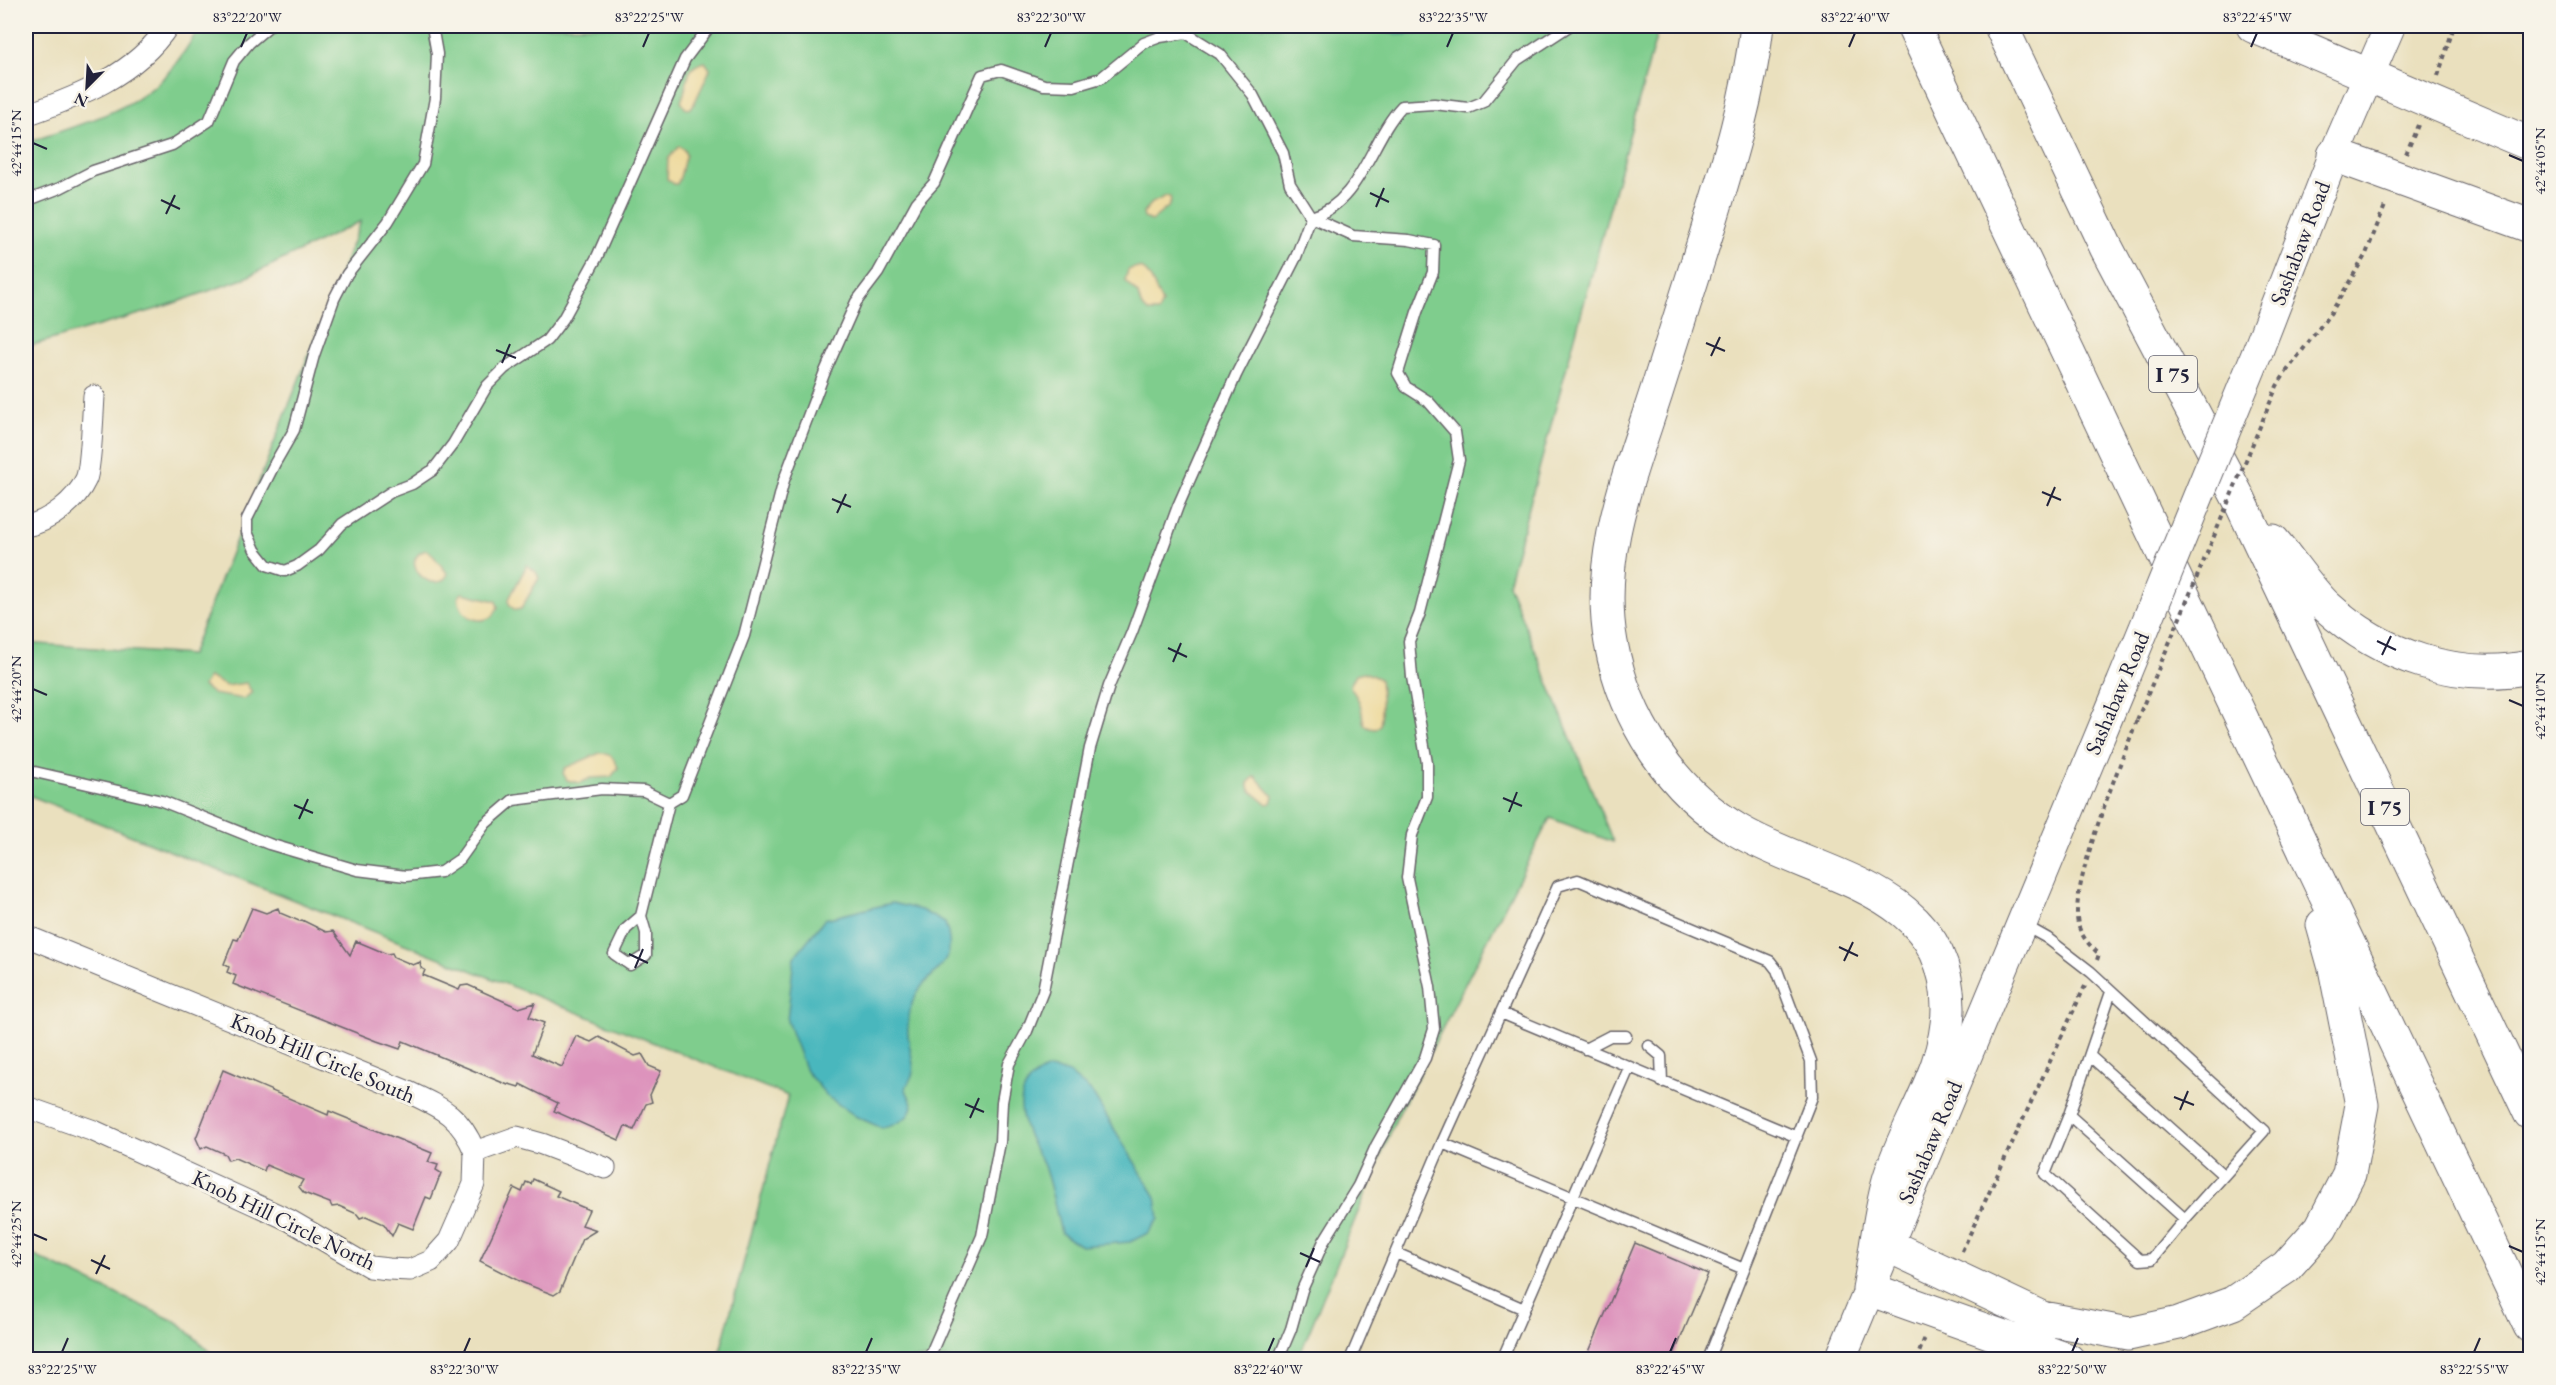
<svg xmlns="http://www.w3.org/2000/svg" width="2556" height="1385" font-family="'EB Garamond',serif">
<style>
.green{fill:#7fcd8d;stroke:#507864;stroke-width:1.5}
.sand{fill:#eeda9e;stroke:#887e6c;stroke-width:1.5}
.water{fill:#48b7bd;stroke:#356c7c;stroke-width:1.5}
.building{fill:#dd93bc}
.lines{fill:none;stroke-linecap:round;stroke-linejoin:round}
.service-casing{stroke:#686469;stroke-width:13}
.minor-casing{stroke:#686469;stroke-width:23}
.secondary-casing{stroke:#686469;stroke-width:32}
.motorway-casing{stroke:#686469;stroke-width:35}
.path{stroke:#686469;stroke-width:4;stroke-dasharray:4.5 4.5;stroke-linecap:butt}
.service{stroke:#fff;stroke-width:10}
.minor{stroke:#fff;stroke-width:21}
.secondary{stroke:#fff;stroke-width:30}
.motorway{stroke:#fff;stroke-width:33}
.secondary-bridge-casing{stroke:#686469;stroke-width:32;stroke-linecap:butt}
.path-bridge{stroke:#686469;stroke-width:4;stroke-dasharray:4.5 4.5;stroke-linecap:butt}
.secondary-bridge{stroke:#fff;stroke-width:30}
.ticks{fill:none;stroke:#22223b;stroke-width:2}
.labels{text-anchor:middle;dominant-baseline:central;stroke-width:6;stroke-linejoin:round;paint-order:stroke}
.shield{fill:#f7f3e8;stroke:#62616f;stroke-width:1.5}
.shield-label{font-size:21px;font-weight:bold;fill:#22223b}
.street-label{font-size:22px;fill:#22223b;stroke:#f7f3e8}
.neatline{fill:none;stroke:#22223b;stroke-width:2}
.ticks-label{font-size:15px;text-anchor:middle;fill:#22223b}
</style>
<rect width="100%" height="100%" fill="#f7f3e8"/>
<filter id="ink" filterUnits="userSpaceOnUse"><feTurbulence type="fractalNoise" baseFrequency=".0167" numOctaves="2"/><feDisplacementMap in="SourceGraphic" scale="12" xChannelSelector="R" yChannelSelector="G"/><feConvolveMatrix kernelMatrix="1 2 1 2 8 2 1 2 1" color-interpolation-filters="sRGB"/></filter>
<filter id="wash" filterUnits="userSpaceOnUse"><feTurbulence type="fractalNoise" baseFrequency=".008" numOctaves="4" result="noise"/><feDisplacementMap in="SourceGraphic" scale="24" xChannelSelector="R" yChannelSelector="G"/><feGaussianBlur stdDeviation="1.35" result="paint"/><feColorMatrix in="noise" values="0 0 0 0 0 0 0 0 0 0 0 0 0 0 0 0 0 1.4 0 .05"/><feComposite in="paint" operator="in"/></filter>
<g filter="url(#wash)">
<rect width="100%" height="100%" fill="#eae0be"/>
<path class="green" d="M200,26H1659L1508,584L1613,842L1550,818L1396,1119L1298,1359H718L788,1096L26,794V643L191,655L361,221L243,279L157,309L26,347V143C66,129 124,113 156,85C175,68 188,47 200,26Z
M26,1252L179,1323L217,1359H26Z"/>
<path class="sand" d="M705,62L710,69L708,74L693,106L689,109L685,108L681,101C689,86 683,66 705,62Z
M679,146L684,150L686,155C682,165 682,176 677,184H674L667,179L668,159Z
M1166,196L1170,197L1171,201L1168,207L1151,221L1144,218L1143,213L1152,203Z
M1133,268H1141C1150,272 1157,293 1162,303L1158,312H1148L1141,305L1138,294L1125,281L1128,270Z
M426,550L431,553L448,574C435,599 395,561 426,550Z
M527,565L536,572L539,578L521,609L515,610L509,604V599Z
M462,593L496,601L498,607L493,616C476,626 461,616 458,598Z
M1364,672L1380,679C1381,687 1382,719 1380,725L1376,729C1358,728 1365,717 1360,704C1358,698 1353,692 1350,686L1356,674Z
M209,677L226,686L246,683L252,692L244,699L213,694L203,686Z
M600,753C610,753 615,758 618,768L611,777L591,778L580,783L567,780L563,773L565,768Z
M1255,776L1273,796L1271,803L1267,804L1250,790L1248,783Z"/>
<path class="water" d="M1363,26H1458L1455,29C1421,34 1395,39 1363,26Z
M892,903L921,910L945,923C962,971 925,968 912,1003C906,1021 907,1035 911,1053C912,1059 914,1065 913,1072C912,1078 908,1082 906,1088C906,1094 910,1096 911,1101C916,1117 894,1126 882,1128L857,1117L828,1097L806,1071L787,1021L794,957L825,919Z
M1048,1069L1067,1072L1091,1091L1156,1197L1159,1219L1148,1233L1130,1242L1081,1246L1061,1233C1056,1212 1052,1190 1045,1169C1043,1161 1037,1155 1034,1148C1019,1119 1010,1085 1048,1069Z"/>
<g id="blocks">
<path class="building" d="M252,908L266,913L278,908L280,913L299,921L302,920L326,932L333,931L350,955L356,941L387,954L392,953L394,957L413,965L420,962L421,968L425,970L423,975L459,990L461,986L468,985L519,1008L535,1003L529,1017L544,1023L532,1054L562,1067L576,1036L591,1042L599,1037L635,1056L642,1054L649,1066L661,1071L650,1095L652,1102L646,1104L634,1130L625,1126L619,1140L554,1111L558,1103L520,1084L519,1087L509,1084L508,1085L403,1041L400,1049L377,1041L233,984L236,976L227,972L229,967L224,964L234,939L238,940Z
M223,1070L328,1115L329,1111L432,1153L428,1162L438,1165L436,1170L441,1173L431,1199L426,1197L413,1229L398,1223L392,1236L384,1224L366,1216L360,1218L357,1214L339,1206L332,1207L330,1203L304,1193L299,1187L303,1180L266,1165L264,1171L235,1158L228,1160L225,1154L207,1146L201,1149L196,1138Z
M533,1179L559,1191L556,1196L589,1210L582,1225L597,1230L582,1239L560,1291L554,1295L521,1282L480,1261L514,1188L522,1192L526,1182L531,1184Z
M1635,1243L1708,1274L1672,1359H1586Z"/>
</g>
</g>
<g filter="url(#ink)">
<use href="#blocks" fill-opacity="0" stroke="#686469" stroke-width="1.5"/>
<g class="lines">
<defs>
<path id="service" d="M432,26L437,54L435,98L423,164L388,222L347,274L334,299L314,355L294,430L275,463L247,519V532L255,550L267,565L285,571L297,566L319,550L342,524L391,492L412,484L433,470L453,444L487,386L505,368L547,340L563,319L597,257L685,59L710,26
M26,201L60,188L93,171L172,145L209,121L234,61L249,43L269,26
M1311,217C1361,203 1370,140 1402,106L1434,104L1468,108L1483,102L1517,60L1569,26
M26,770L162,801L269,844L357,870L406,876L441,872L460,859L485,824L513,800L602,789L644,791L669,803
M641,916L646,933V955L630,965L614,954L626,929L641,916L669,803L682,795L744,636L784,480L824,374L856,302L878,273L917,202L934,183L982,75L1001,70L1044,85L1074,86L1101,78L1144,43L1160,37L1186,33L1220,54L1253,95L1283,153L1290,184L1311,217L1353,236L1409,240L1434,245L1433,272L1417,312L1398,373L1406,387L1428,401L1455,432L1459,460L1420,613L1409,641L1412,677L1427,763V797L1412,835L1407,878L1430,987L1434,1029L1425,1058L1376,1146L1358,1186L1324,1241L1302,1290L1291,1329L1278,1360
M2022,924L2047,938L2091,972L2264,1131L2185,1219L2069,1115L2111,992
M1501,1013L1797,1137
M1649,1046L1661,1056L1662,1082
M1585,1049L1610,1036H1626
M2090,1056L2223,1175
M2069,1115L2045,1174L2140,1260L2152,1259L2185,1219
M1442,1143L1558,886L1578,880L1770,961L1777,970L1811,1061L1812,1097L1708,1360
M1396,1253L1524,1309
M928,1360L982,1236L1000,1142L1002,1102L1009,1064L1027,1031L1043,991L1090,748L1109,686L1132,632L1178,506L1236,375L1296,257L1311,217
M1350,1360L1442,1143L1744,1269
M1502,1360L1629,1068"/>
<path id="minor" d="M26,115C80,96 135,75 168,26
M26,526C49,522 76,501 86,479C91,468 93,411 94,396
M26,936L406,1091C442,1108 459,1114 475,1152L517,1137L542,1144L605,1168
M26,1107L94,1131L289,1220L370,1267L389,1269L410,1270L431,1261L449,1241L474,1184L475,1152"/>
<path id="secondary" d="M2257,353L2334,155L2390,26
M1840,1360L2121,685"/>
<path id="motorway" d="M1757,26C1749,96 1728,164 1707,232C1690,286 1673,339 1656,393C1630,474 1595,556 1611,643C1625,720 1671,791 1739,831C1819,878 1948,887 1948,1008C1948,1070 1906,1123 1889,1180C1879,1215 1876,1253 1869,1289L2068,1360
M1913,26L2530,1326
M2001,26L2106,247L2240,501L2530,1113
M2253,26L2530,144
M2334,155L2530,226
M2273,541C2291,562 2307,587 2326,606C2381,656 2457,682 2530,667
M1887,1245L2042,1318L2129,1334L2179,1323L2233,1303L2286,1267L2321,1228L2349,1174L2362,1105L2335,968L2323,925"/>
</defs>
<use href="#service" class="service-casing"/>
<use href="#minor" class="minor-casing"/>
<use href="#secondary" class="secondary-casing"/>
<use href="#motorway" class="motorway-casing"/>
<path class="path" d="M2438,76L2454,26
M2406,154L2418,125
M2286,372L2332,311L2366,254L2386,203
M2097,960L2099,954C2090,946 2081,936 2078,924C2069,885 2122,761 2137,720
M1962,1251L2085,986
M1916,1360L1926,1335"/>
<use href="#service" class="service"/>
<use href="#minor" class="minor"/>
<use href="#secondary" class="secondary"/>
<use href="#motorway" class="motorway"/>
<defs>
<path id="secondary-bridge" d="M2121,685L2257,353"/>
</defs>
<use href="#secondary-bridge" class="secondary-bridge-casing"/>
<path class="path-bridge" d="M2137,720L2277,386L2286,372"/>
<use href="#secondary-bridge" class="secondary-bridge"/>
</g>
</g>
<path class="ticks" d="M241,47L247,33M643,47L649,33M1045,47L1051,33M1447,47L1453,33M1849,47L1855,33M2251,47L2257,33M33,143L47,149M2509,155L2523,161M1370,193L1389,202M161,200L180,209M1376,207L1384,188M166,214L175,195M1706,343L1725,351M496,350L516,358M1711,356L1720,337M502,363L510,344M2042,492L2061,500M832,499L851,507M2047,506L2055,487M837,513L846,494M2377,641L2396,650M1168,648L1187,657M2382,655L2391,636M1173,662L1181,643M33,689L47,695M2509,700L2523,706M1503,798L1522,806M294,805L313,813M1509,812L1517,792M299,819L308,799M1839,947L1858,956M629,954L648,963M1844,961L1853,942M635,968L643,949M2174,1097L2194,1105M965,1104L984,1112M2180,1110L2188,1091M970,1118L979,1098M33,1234L47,1240M2509,1246L2523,1252M1300,1253L1320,1262M91,1260L110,1269M1306,1267L1314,1248M96,1274L105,1255M62,1352L68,1338M464,1352L470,1338M866,1352L872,1338M1268,1352L1274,1338M1670,1352L1676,1338M2072,1352L2078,1338M2474,1352L2480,1338"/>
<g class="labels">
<g class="shield">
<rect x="2149" y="356" width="48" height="36" rx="4.5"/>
<rect x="2361" y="789" width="48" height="36" rx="4.5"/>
</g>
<g class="shield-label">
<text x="2173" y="374">I 75</text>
<text x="2385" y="807">I 75</text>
</g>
<g class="street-label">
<text transform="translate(2300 243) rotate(-69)">Sashabaw Road</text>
<text transform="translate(2117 693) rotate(-67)">Sashabaw Road</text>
<text transform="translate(323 1058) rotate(23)">Knob Hill Circle South</text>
<text transform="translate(1930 1142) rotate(-67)">Sashabaw Road</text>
<text transform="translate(284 1220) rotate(26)">Knob Hill Circle North</text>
</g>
</g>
<rect width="2556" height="1385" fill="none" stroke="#f7f3e8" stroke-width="66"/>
<g transform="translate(87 87) rotate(204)" stroke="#f7f3e8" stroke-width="4.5" paint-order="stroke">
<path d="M0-4.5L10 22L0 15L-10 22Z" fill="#22223b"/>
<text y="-9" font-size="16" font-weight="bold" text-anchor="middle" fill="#22223b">N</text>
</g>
<rect x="33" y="33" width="2490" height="1319" class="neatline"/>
<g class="ticks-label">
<text x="247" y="22">83°22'20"W</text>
<text x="649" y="22">83°22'25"W</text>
<text x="1051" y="22">83°22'30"W</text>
<text x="1453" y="22">83°22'35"W</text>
<text x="1855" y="22">83°22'40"W</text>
<text x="2257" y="22">83°22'45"W</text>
<text transform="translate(16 143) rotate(-90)" y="5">42°44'15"N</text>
<text transform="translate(2540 161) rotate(-90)" y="5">42°44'05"N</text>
<text transform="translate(16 689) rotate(-90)" y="5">42°44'20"N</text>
<text transform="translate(2540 706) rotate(-90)" y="5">42°44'10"N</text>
<text transform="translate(16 1234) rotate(-90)" y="5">42°44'25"N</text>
<text transform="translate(2540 1252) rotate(-90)" y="5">42°44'15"N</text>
<text x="62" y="1374">83°22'25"W</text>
<text x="464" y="1374">83°22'30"W</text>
<text x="866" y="1374">83°22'35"W</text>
<text x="1268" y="1374">83°22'40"W</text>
<text x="1670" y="1374">83°22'45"W</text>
<text x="2072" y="1374">83°22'50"W</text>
<text x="2474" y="1374">83°22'55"W</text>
</g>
</svg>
